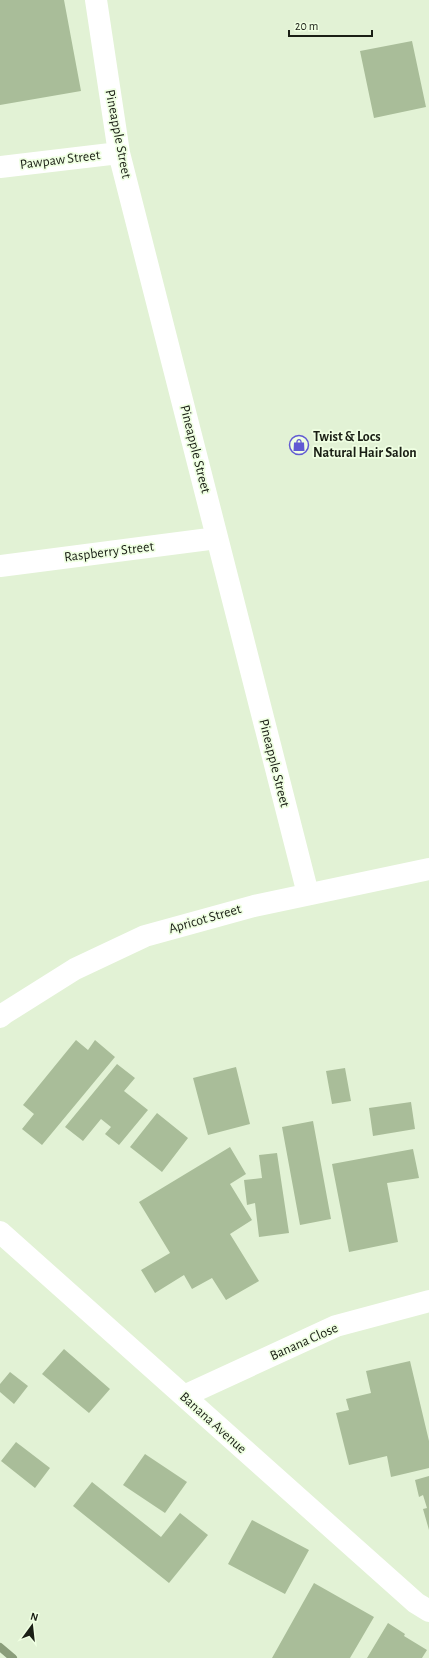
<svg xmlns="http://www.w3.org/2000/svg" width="429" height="1658" font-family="'Alegreya Sans',sans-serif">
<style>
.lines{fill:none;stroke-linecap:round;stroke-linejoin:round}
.stream{stroke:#8a9d7a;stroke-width:8}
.building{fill:#a9bd99}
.street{stroke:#fff;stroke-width:22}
.labels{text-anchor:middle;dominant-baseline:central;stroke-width:3.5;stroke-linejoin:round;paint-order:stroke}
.street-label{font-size:14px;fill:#1a1f15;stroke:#efffe2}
.poi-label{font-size:14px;font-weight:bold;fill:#1a1f15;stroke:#efffe2;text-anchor:start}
</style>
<rect width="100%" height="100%" fill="#e2f2d5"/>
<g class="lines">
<path class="stream" d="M0,1647L13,1658"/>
</g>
<path class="building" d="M0,0H64L81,91L0,105Z
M412,41L426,107L374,118L360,51Z
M76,1040L88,1050L95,1040L115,1057L42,1145L22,1129L34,1114L23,1105Z
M117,1064L135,1078L124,1091L148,1110L119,1145L105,1134L111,1127L101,1119L83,1141L65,1127Z
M236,1067L250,1124L208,1135L193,1078Z
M345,1068L351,1101L332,1104L326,1071Z
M411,1102L415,1129L373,1136L369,1108Z
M157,1113L188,1138L162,1172L130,1147Z
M313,1121L331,1219L300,1225L282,1127Z
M230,1147L246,1174L230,1184L252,1220L230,1234L259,1281L226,1300L212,1278L192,1289L184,1275L155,1293L141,1270L170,1253L139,1202Z
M413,1149L419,1178L387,1183L398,1242L349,1252L332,1164Z
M277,1153L289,1233L259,1237L255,1203L247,1205L244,1180L262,1178L259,1155Z
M64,1349L110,1389L89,1413L42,1374Z
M410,1361L429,1441V1468L391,1477L387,1456L349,1465L336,1413L349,1410L346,1399L371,1393L366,1371Z
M10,1372L28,1386L14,1404L0,1392V1384Z
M16,1442L50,1468L35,1488L1,1461Z
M145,1454L187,1482L165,1513L123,1485Z
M429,1476V1530L423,1509L427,1508L423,1495L419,1497L415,1480Z
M92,1482L161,1537L180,1513L208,1535L169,1583L73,1506Z
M252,1520L309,1550L285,1594L228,1564Z
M314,1583L374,1617L350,1658H272Z
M388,1623L405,1634L404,1636L427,1650L422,1658H367Z"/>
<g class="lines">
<path class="street" d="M96,0L119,153L308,894
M0,167L119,153
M0,566L217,538
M0,1017L5,1013L75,969L145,936L254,906L429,869
M0,1232L416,1603L429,1611
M184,1396L336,1326L429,1301"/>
</g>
<defs>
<symbol id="shop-ring" viewBox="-11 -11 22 22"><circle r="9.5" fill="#efffe2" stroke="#615ad3" stroke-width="1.5"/><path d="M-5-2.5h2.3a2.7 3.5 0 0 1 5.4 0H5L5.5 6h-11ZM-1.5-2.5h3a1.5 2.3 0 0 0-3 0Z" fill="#615ad3"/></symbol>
</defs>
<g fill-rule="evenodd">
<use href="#shop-ring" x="288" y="434" width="22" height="22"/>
</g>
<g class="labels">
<g class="street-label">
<text transform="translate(118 134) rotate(79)">Pineapple Street</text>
<text transform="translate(60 160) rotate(-7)">Pawpaw Street</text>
<text transform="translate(195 449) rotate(76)">Pineapple Street</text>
<text transform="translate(109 552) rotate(-7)">Raspberry Street</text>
<text transform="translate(274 763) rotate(76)">Pineapple Street</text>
<text transform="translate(205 919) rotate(-16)">Apricot Street</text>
<text transform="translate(304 1342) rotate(-24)">Banana Close</text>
<text transform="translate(213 1423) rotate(42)">Banana Avenue</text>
</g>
<g class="poi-label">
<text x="313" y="437">Twist &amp; Locs<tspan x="313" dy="16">Natural Hair Salon</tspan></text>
</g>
</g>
<g transform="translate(32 1626) rotate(15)" stroke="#efffe2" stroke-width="3" paint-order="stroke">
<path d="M0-3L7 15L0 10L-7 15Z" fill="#1a1f15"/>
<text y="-6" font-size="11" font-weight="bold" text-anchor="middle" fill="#1a1f15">N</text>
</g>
<path d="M289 30v6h83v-6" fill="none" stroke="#1a1f15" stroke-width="2"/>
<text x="295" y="30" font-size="12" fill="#1a1f15" stroke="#efffe2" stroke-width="3" paint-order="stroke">20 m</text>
</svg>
